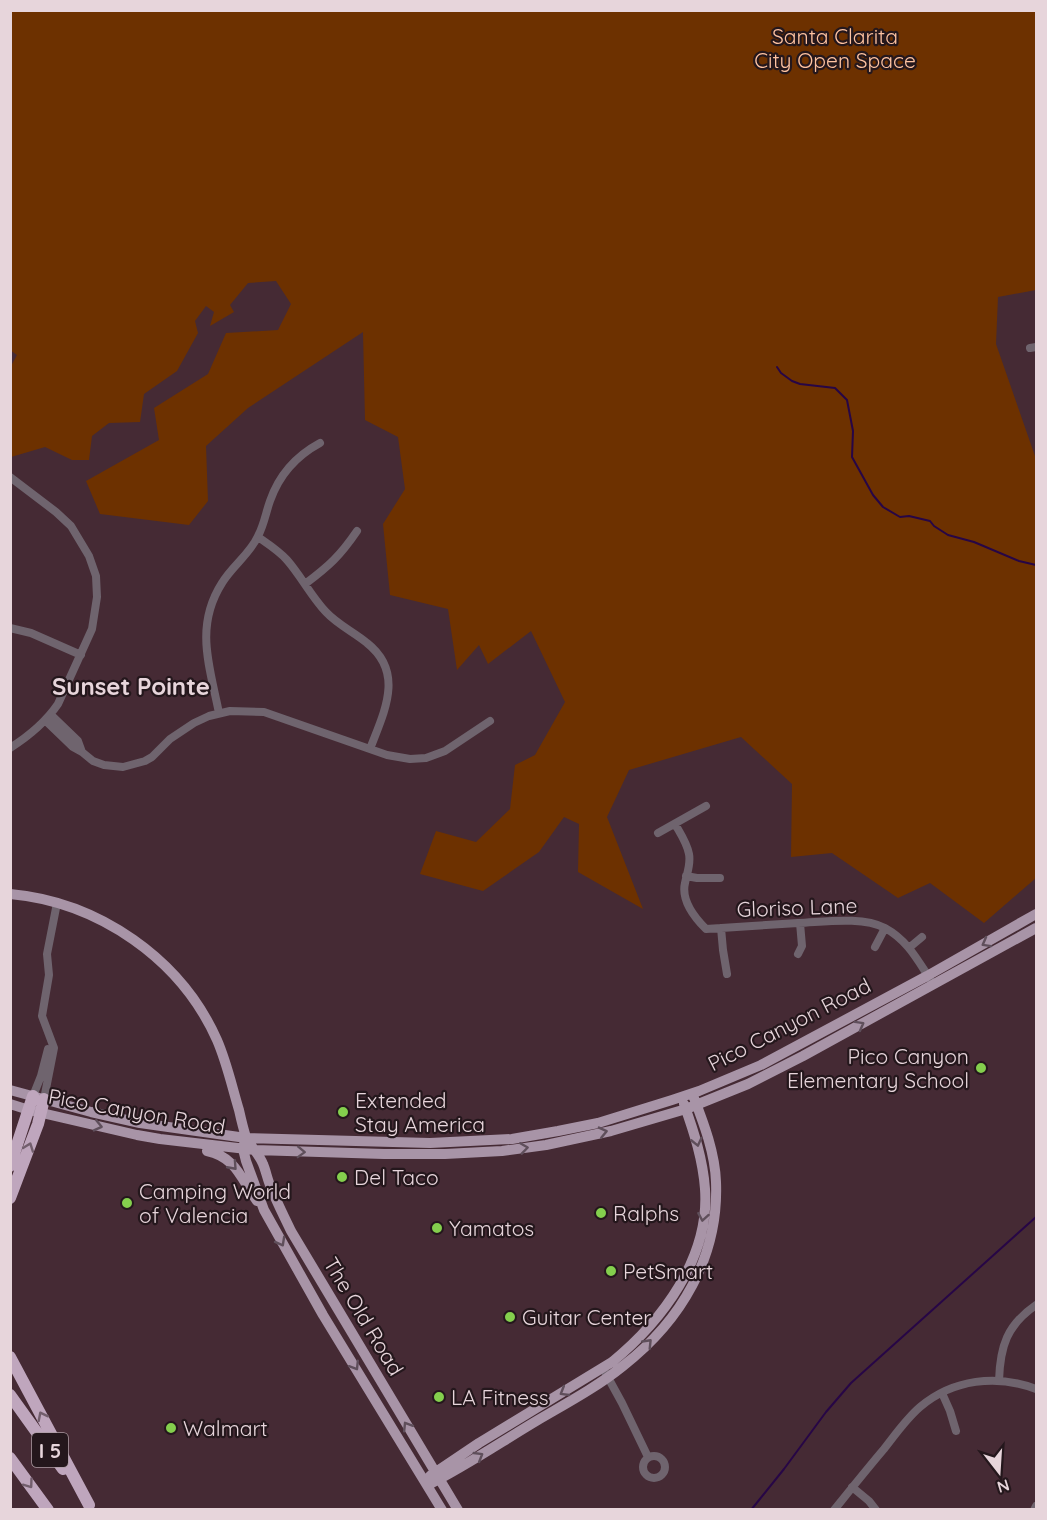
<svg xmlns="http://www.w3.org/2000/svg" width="1047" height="1520" font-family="Quicksand,sans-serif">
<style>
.green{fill:#6d3100}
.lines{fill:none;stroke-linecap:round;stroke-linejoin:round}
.stream{stroke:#270646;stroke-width:2}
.minor{stroke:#6f646e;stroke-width:8}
.major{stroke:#a894a7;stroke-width:10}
.highway{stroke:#bfa6bd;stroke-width:12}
.oneway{stroke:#5f4f5b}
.oneway2{stroke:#725e6c}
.poi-dot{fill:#84cf4d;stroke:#24171c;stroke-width:2}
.labels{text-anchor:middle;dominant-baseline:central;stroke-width:4.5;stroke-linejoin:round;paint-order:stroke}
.shield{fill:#24171c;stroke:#ac9ca2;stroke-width:1.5}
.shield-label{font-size:20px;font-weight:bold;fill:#e7d5db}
.park-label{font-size:21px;fill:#ffc3a1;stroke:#24171c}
.street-label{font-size:21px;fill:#e7d5db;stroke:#24171c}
.poi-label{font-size:21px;fill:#e7d5db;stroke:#24171c;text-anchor:start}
.quarter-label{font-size:24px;font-weight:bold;fill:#e7d5db;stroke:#24171c}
</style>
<rect width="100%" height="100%" fill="#452a34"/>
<path class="green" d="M11,10L1036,11V290L998,297L996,344L1036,459V878L984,923L930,883L898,898L832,853L791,857L792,784L741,737L629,770L607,817L643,909L578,872L579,824L564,817L539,852L483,891L420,874L436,831L476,842L510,809L515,765L535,755L565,702L531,631L488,664L479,645L457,670L448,609L390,595L383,524L405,489L398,437L365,420L363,332L248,408L206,446L208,501L189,525L100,514L86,481L159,440L154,408L208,374L226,333L278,330L291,304L276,281L248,283L230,305L234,312L210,326L214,312L206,306L195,321L198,333L177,371L144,394L140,422L109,423L92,436L89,460H72L45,447L11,457V366L17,355L10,350Z"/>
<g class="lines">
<path class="stream" d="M777,367L781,373L792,381L800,384L835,388L847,400L853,431L852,457L873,495L883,507L900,517L909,516L930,521L934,526L948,535L974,542L1019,561L1036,565
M751,1510L784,1469L826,1412L851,1383L1036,1217"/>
<path class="minor" d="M1030,348L1036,347
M10,477L56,512L71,526L89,556L96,576L97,597L92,629L58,704C45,723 29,736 10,748
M258,537C268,544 279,551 287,560C301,576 311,596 326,612C338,625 354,632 367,643C405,673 384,712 370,749
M305,584C329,566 340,556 357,531
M10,628L31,633L81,655
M219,713C210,667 194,627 222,583C232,566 250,554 258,536C264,525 266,512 270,501C279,475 296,456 320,443
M51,715L78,741L82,752
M46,721L73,747L82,752L93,761L104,765L123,767L145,761L152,757L170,739L194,723L209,716L230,711L264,712L387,755L410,759L426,758L445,751L490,721
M675,824C680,833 687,843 689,854C691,864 687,873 685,883C681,900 694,917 706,929C737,927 767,925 798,923C824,922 862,916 885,928C907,940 917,959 930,979
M658,833L706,806
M686,876L697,878H720
M721,928L723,950L727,974
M875,947L885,928
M910,947L922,937
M798,954L802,946L800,923
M33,1096L41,1076L48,1049
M44,1099L54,1048L42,1016L49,975L47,954L57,903
M605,1372L622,1403L648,1457
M999,1381C1000,1346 1007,1325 1036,1305
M942,1393L950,1411L956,1431
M643 1467a11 11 0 1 1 22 0a11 11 0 1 1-22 0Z
M852,1487L869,1501L876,1510
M834,1510C851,1489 867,1469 884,1449C895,1435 906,1419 920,1407C953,1379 997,1374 1036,1389
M1034,1510L1036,1506"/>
<path class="major" d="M10,894C99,902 181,959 217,1040C227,1063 232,1087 239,1110C241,1119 243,1128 246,1137C250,1146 259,1154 263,1164C266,1171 267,1178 270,1185C276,1201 284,1216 291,1231L458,1510
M10,1090L91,1112L140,1123L246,1138L430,1143L512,1139L558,1131L598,1123L672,1100L699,1091L761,1065L927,976L1036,914
M10,1104L29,1110L137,1135L160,1139L255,1150L384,1154H445L502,1151L546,1145L611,1131L686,1109L748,1084L803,1056L1036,928
M244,1144L243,1149L246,1161L264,1210L323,1315L442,1510
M207,1151C236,1157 241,1179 257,1201
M430,1476L479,1443L612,1362C662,1321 710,1258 705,1189C703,1160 694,1132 684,1104
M428,1485C466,1466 501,1442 538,1420C567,1403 597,1387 623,1366C681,1321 719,1257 716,1182C715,1153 704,1124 694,1098"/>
<path class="highway" d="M10,1166L33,1096
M10,1198L38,1124L44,1099
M10,1357L89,1505
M10,1395L63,1469
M10,1458L48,1510"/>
</g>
<defs><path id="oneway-chevron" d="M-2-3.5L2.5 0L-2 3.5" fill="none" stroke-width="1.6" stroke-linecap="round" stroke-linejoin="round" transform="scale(1.5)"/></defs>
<g class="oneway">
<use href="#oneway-chevron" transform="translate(986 943) rotate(151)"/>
<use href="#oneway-chevron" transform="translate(860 1025) rotate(-29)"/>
<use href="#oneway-chevron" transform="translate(98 1126) rotate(13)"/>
<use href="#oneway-chevron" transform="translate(603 1132) rotate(-13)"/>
<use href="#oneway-chevron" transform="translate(697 1142) rotate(77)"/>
<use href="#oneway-chevron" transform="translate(524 1148) rotate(-8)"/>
<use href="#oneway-chevron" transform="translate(301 1152) rotate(2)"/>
<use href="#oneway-chevron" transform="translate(233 1166) rotate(48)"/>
<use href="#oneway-chevron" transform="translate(703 1217) rotate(100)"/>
<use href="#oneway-chevron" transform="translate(281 1242) rotate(61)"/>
<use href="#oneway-chevron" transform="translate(648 1343) rotate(-46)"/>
<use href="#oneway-chevron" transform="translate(355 1366) rotate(58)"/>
<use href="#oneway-chevron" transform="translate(564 1392) rotate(149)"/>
<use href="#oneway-chevron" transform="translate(407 1426) rotate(-122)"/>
<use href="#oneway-chevron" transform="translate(479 1456) rotate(-31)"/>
</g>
<g class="oneway2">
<use href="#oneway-chevron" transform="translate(29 1147) rotate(-70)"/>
<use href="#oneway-chevron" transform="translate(42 1416) rotate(-117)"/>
<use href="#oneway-chevron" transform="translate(29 1484) rotate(54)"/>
</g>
<g class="poi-dot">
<circle cx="981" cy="1068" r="6"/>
<circle cx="343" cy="1112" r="6"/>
<circle cx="342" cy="1177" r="6"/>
<circle cx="127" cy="1203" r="6"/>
<circle cx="601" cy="1213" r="6"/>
<circle cx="437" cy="1228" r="6"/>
<circle cx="611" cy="1271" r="6"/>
<circle cx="510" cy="1317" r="6"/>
<circle cx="439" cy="1397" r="6"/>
<circle cx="171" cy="1428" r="6"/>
</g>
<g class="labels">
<rect class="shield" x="32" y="1433" width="36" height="34" rx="4.5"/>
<g class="shield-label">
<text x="50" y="1450">I 5</text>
</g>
<g class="park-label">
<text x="835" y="36">Santa Clarita<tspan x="835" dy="24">City Open Space</tspan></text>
</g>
<g class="street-label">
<text transform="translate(797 907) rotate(-2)">Gloriso Lane</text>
<text transform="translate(789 1024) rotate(-27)">Pico Canyon Road</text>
<text transform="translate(137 1111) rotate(10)">Pico Canyon Road</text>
<text transform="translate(364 1316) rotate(59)">The Old Road</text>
</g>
<g class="poi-label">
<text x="969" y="1056" text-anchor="end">Pico Canyon<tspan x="969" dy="24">Elementary School</tspan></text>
<text x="355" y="1100">Extended<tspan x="355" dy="24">Stay America</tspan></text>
<text x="354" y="1177">Del Taco</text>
<text x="139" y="1191">Camping World<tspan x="139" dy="24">of Valencia</tspan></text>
<text x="613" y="1213">Ralphs</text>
<text x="449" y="1228">Yamatos</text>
<text x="623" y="1271">PetSmart</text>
<text x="522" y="1317">Guitar Center</text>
<text x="451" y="1397">LA Fitness</text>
<text x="183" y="1428">Walmart</text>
</g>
<g class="quarter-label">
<text x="131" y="686">Sunset Pointe</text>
</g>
</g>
<rect width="1047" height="1520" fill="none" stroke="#e7d5db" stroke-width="24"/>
<g transform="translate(999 1472) rotate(163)" stroke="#24171c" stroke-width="4.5" paint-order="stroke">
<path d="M0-4.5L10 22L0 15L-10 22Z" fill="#e7d5db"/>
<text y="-9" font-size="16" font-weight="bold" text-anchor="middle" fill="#e7d5db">N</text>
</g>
</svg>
